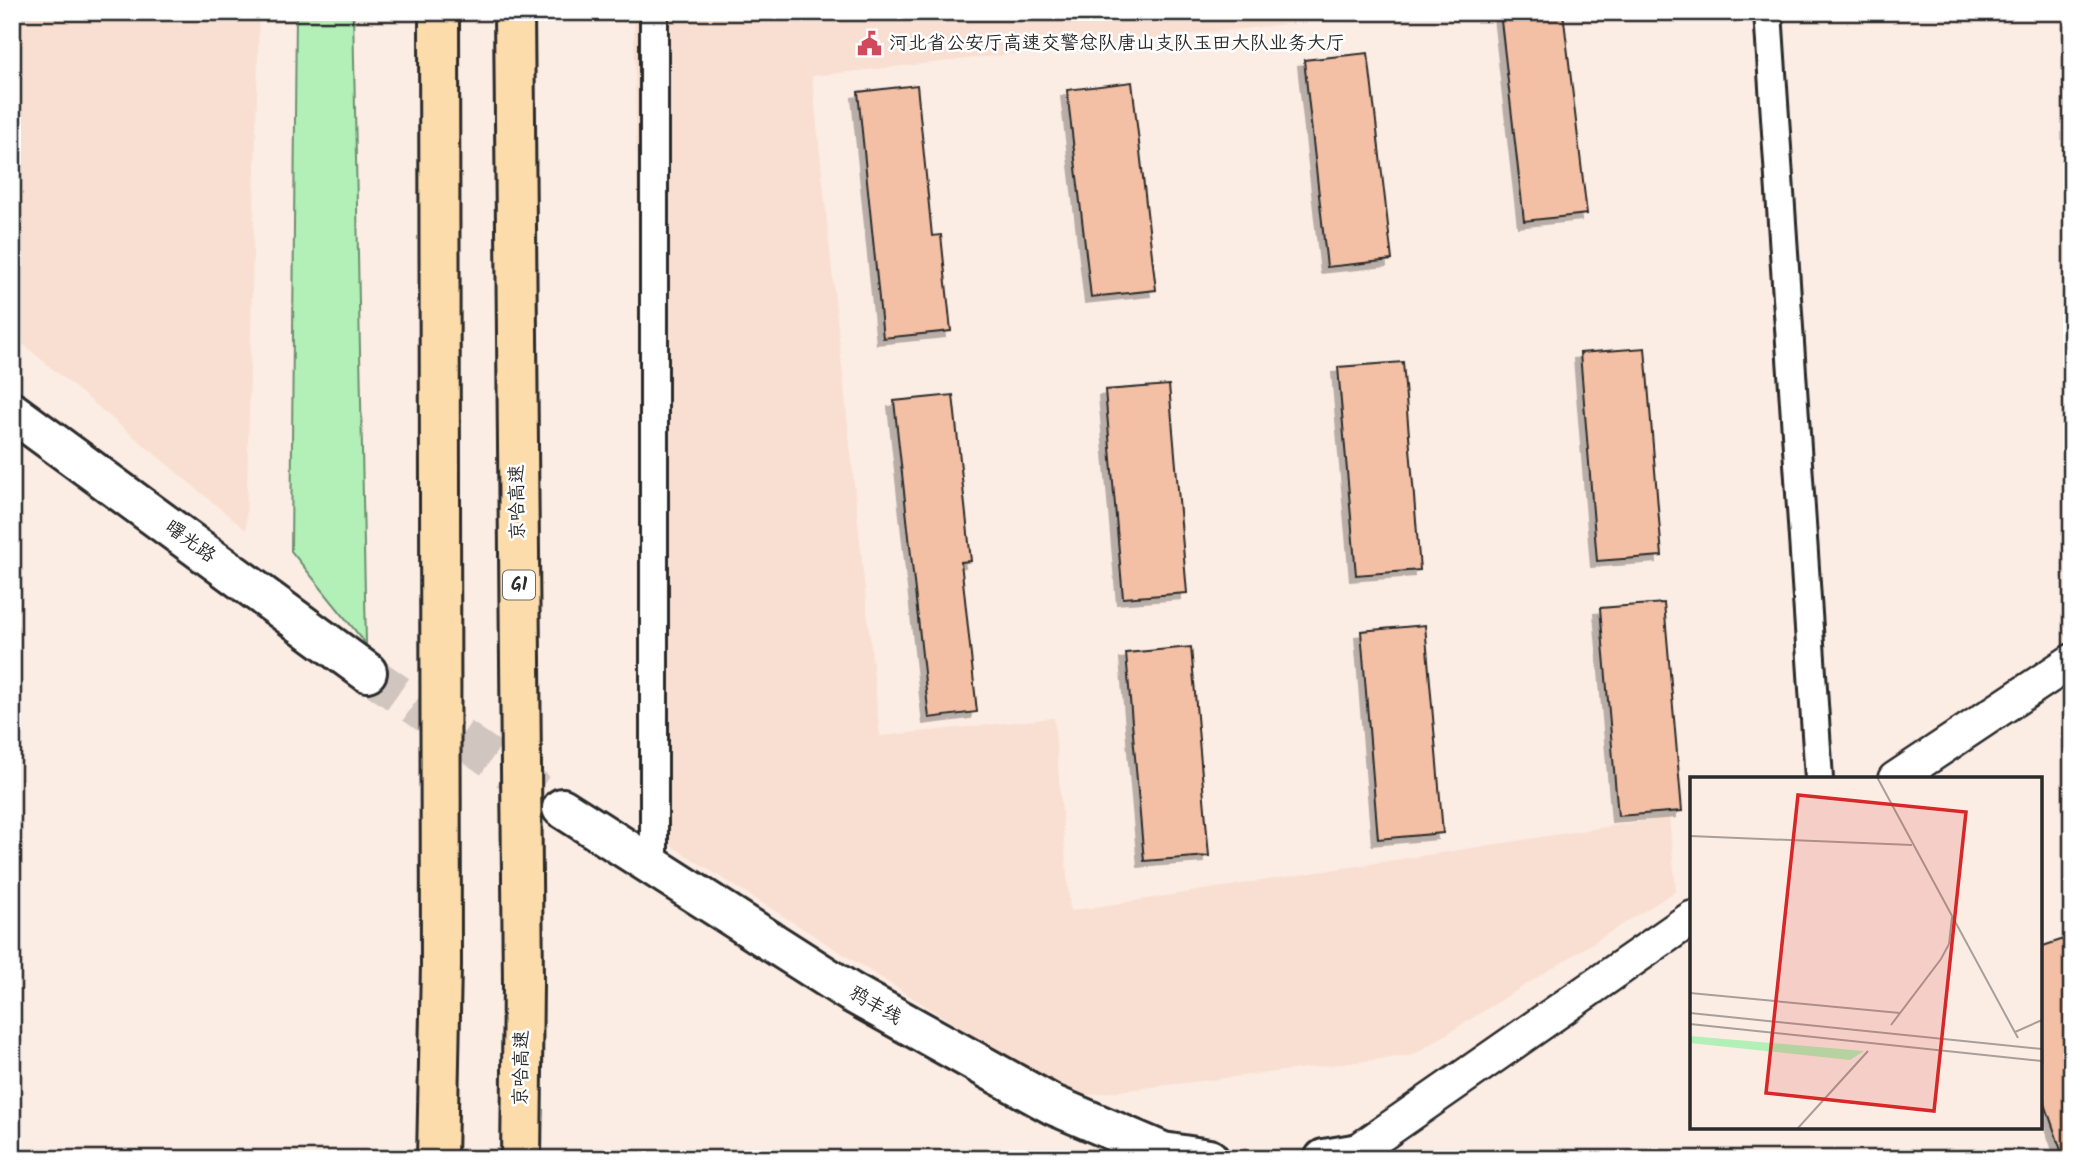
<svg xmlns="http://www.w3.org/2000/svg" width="2084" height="1171" font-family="Kalam,'LXGW WenKai TC',sans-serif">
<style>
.built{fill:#f9dfd1}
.green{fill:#b2f0b7;stroke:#6e8e71;stroke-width:2}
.building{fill:#f3c0a5;stroke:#2b2b2b;stroke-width:2;filter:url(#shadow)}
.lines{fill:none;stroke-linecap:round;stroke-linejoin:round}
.secondary-tunnel{stroke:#d1c5bf;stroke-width:38;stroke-dasharray:38 19;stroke-linecap:butt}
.minor-casing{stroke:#2b2b2b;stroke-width:32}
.tertiary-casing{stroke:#2b2b2b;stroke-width:38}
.secondary-casing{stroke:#2b2b2b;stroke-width:44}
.motorway-casing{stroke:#2b2b2b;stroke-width:44}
.minor{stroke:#fff;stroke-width:26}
.tertiary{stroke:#fff;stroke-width:33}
.secondary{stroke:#fff;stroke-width:38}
.motorway{stroke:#fddcac;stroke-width:38}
.labels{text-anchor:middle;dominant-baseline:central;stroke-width:5;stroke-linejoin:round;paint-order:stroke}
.shield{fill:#fff;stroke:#6b6b6b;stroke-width:2}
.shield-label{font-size:18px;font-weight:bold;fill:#2b2b2b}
.poi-label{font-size:19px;fill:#2b2b2b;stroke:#fff;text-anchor:start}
.street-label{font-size:19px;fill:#2b2b2b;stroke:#fff}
.inset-road{fill:none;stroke:#a89f9a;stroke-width:2}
.view{fill:#d62828;fill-opacity:0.15;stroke:#d62828;stroke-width:3.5}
.inset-edge{fill:none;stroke:#2b2b2b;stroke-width:3.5}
</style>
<defs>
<filter id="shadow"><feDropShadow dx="-6" dy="6" stdDeviation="0" flood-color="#0004"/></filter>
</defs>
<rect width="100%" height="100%" fill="#fbece4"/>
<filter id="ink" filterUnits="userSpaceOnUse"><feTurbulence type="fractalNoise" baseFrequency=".0143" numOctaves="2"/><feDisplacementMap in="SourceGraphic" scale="14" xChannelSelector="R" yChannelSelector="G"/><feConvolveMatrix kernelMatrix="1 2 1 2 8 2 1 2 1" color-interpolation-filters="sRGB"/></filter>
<g filter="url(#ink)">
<path class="built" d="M12,12H259L246,530L12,335Z
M634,12H1397L812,76L880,736L1054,718L1070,911L1669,817L1676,891L1413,1055L1070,1097L648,831Z"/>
<path class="green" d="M296,12H353L366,644L291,551Z"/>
<path class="building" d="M1500,12H1563L1587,214L1524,221Z
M1368,53L1392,260L1327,267L1304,60Z
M1132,82L1156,290L1091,297L1067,90Z
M917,85L932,236L941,235L951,331L883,338L858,92Z
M1645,348L1662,556L1597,561L1580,353Z
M1403,362L1420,570L1356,575L1338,367Z
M1169,385L1187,593L1123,598L1105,390Z
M953,395L971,561L961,562L977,712L929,718L894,401Z
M1664,603L1682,811L1618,816L1600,608Z
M1425,625L1443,833L1378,839L1361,631Z
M1191,647L1209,856L1144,861L1126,653Z
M2067,938L2072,953V1159H2064L2040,1089V947Z"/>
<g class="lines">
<path class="secondary-tunnel" d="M367,672L562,808"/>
<defs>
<path id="minor" d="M1768,12L1819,779
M654,866V12"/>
<path id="tertiary" d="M1895,779L2072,661
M1346,1159L1692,918"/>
<path id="secondary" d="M12,412L367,672
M562,808L850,992L1053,1105L1163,1152L1209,1159
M1324,1159L1354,1154"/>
<path id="motorway" d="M514,12L523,984L521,1159
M437,1159L441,965L439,12"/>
</defs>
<use href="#minor" class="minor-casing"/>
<use href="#tertiary" class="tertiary-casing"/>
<use href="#secondary" class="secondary-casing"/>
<use href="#motorway" class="motorway-casing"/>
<use href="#minor" class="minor"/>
<use href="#tertiary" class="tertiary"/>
<use href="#secondary" class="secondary"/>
<use href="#motorway" class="motorway"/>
</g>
</g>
<defs>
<symbol id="civic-bare" viewBox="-9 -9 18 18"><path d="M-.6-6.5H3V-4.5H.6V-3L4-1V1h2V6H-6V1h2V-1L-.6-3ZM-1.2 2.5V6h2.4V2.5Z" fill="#d1495b" stroke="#fff" stroke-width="2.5" paint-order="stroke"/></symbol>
</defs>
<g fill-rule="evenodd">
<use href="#civic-bare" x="852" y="26" width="35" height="35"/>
</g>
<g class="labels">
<rect class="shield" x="503" y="570.5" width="32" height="29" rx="5"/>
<g class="shield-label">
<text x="519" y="585">G1</text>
</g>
<g class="poi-label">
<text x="889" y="44">河北省公安厅高速交警总队唐山支队玉田大队业务大厅</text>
</g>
<g class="street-label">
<text transform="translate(518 502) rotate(-91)">京哈高速</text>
<text transform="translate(190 542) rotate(36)">曙光路</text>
<text transform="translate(875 1006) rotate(30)">鸦丰线</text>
<text transform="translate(522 1068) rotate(-89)">京哈高速</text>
</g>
</g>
<g transform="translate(1690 777)">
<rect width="352" height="352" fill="#fbece4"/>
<path d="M0,259L174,274L160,283L0,266Z" fill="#b2f0b7"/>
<path class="inset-road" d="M187,0L328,261M0,59L222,68M0,216L210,236M0,236L352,272M0,247L352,284M201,248L251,182L259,167L262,140M325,255L352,243M108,351L178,274"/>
<path class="view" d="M108,18L276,35L244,334L76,316Z"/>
<rect width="352" height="352" class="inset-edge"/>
</g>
<rect width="2084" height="1171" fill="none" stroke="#fff" stroke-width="42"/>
<rect x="21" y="21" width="2042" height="1129" fill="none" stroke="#2b2b2b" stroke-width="2.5" filter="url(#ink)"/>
</svg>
